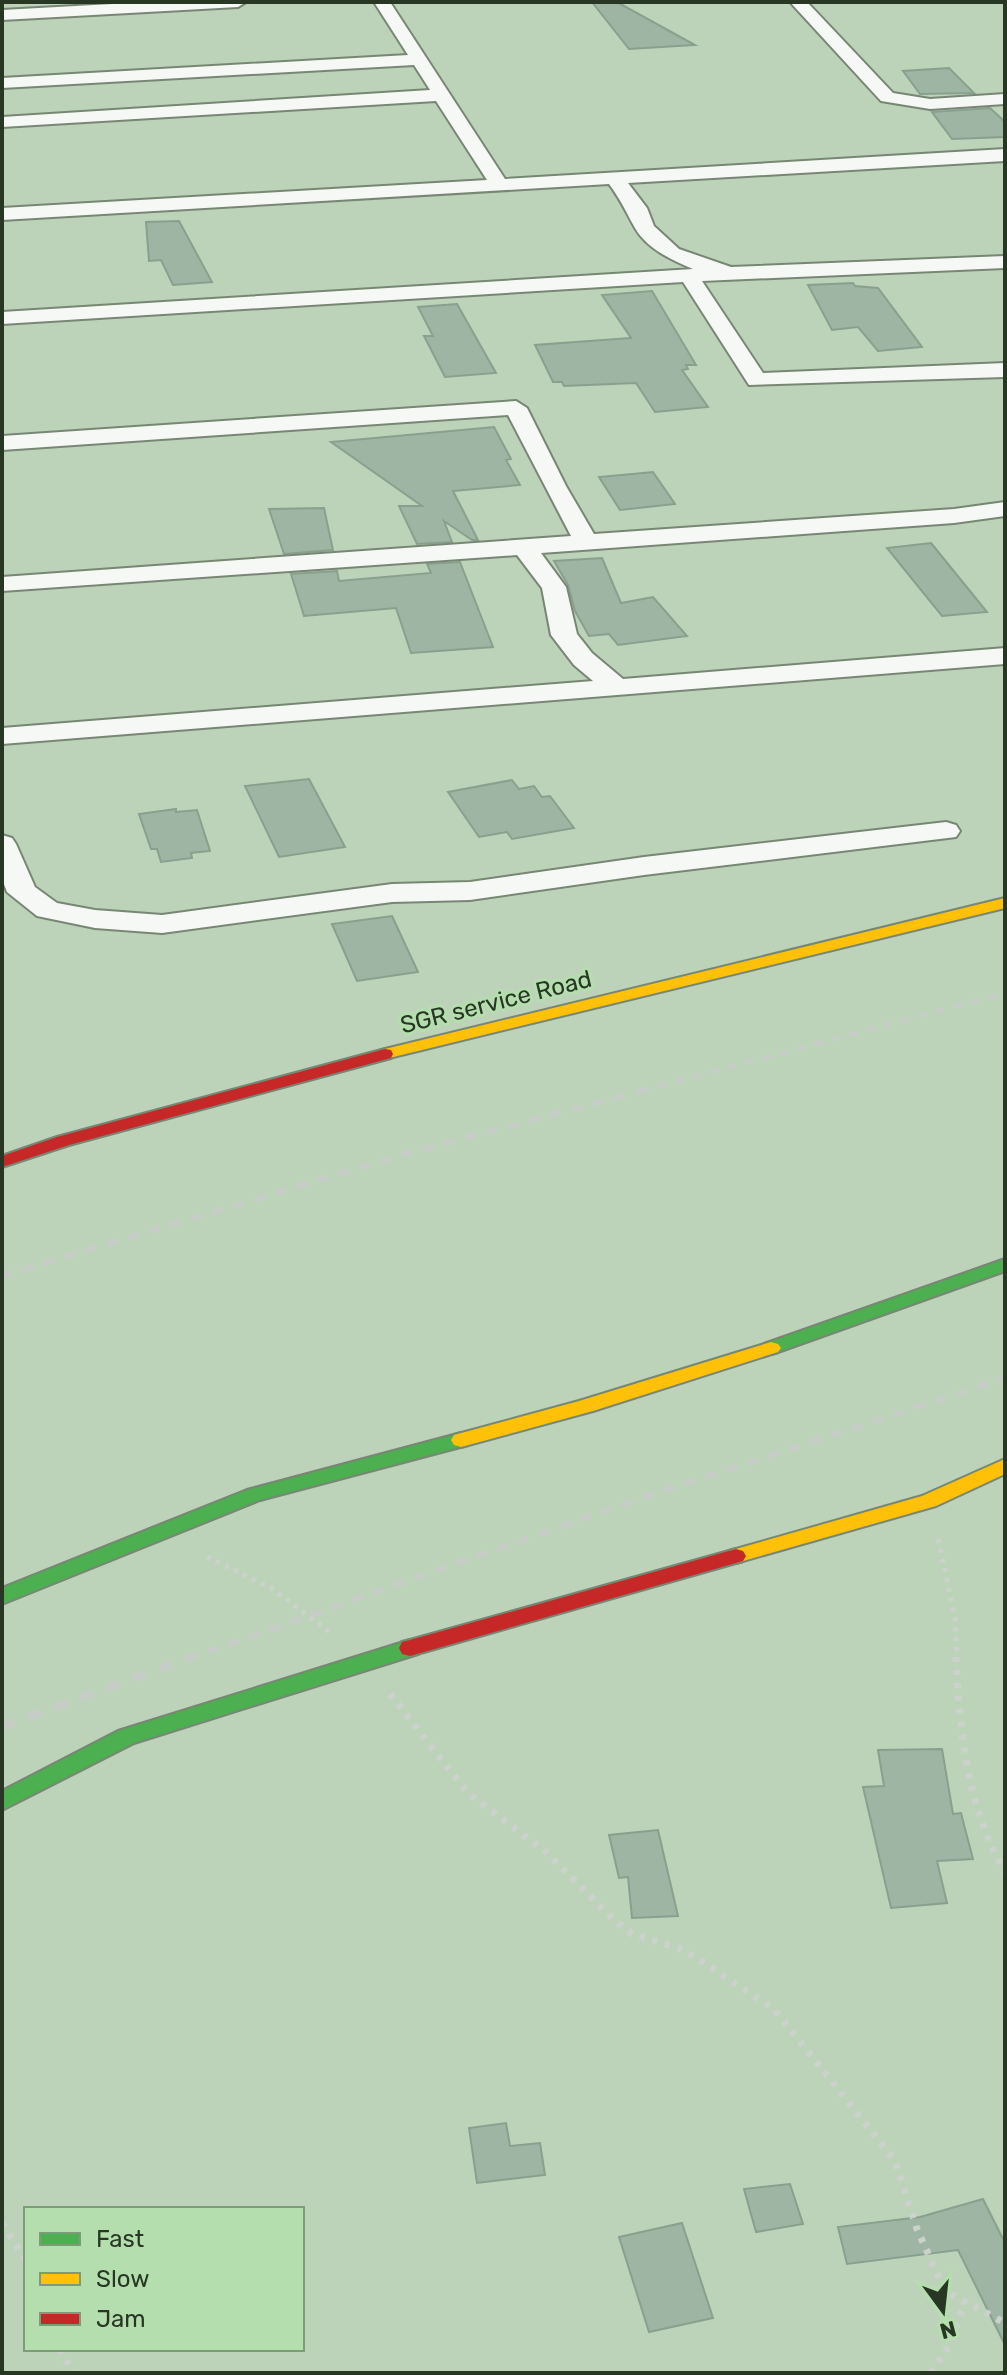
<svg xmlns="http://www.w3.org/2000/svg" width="1007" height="2375" font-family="Rubik,sans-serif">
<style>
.building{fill:#9db5a2;stroke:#8aa08e;stroke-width:2}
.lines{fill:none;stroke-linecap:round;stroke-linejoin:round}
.street-casing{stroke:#778774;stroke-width:4}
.fast-casing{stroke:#778774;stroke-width:4}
.slow-casing{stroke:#778774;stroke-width:4}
.jam-casing{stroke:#778774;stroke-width:4}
.path-far1{stroke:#cbd2cb;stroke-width:5;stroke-dasharray:4 6;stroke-linecap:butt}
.path{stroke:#cbd2cb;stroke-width:7;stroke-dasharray:5 8;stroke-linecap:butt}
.street{fill:#f5f8f4;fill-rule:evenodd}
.fast{fill:#4caf50;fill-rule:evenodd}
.slow{fill:#ffc107;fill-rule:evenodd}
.jam{fill:#c62828;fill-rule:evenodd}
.rail-far2{stroke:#c6cdc6;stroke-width:5;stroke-dasharray:9 9;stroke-linecap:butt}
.rail-far1{stroke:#c6cdc6;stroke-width:6;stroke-dasharray:11 11;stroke-linecap:butt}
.rail{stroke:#c6cdc6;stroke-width:8;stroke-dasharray:14 14;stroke-linecap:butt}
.labels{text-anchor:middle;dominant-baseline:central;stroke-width:6;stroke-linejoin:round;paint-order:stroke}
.street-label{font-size:24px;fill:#273724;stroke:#b5deae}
</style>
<rect width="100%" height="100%" fill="#bdd3b9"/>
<path class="building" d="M592,2H617L695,45L629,49Z
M949,68L974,93L920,94L903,71Z
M990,108L1005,122V137L952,139L932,112Z
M179,221L212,282L173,285L161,260L149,261L146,222Z
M853,283L855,286L878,288L922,347L878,351L858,327L832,330L808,285Z
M652,291L696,365H686L688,369L682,370L708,407L655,412L636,383L564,386L562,382H553L535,345L631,338L602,295Z
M457,304L496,373L445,377L424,336H433L418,307Z
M494,427L511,459L506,460L520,485L453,491L478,540H472L444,521L452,542L417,544L399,506H422L331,442Z
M653,472L675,504L620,510L599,477Z
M324,508L333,550L284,554L269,509Z
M931,543L987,612L942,616L887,548Z
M602,558L621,603L653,597L687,636L618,645L609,634L589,636L575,611L568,585L554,561Z
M460,562L493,647L411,653L396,608L304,616L291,574L337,571L339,581L431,573L427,564Z
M309,779L345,847L279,857L245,786Z
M512,780L519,789L534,786L542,797L550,796L574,828L512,839L507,832L479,837L448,792Z
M176,809V812L197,810L210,851L191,853L192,858L161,862L157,849H151L139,814Z
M392,916L418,972L357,981L332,924Z
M942,1749L953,1814L961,1813L973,1859L937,1861L947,1903L891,1908L863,1787L884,1786L878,1750Z
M658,1830L678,1916L632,1918L628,1877L619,1878L609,1835Z
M506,2123L510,2146L540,2143L545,2175L477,2183L469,2128Z
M790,2184L803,2224L756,2232L744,2189Z
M983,2199L1005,2243V2345L958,2250L847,2264L838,2227L920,2217Z
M682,2223L713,2318L649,2332L619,2237Z"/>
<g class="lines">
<defs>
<path id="street" d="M149,2H246L238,7L2,20V10Z
M374,2H390L505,179L1005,149V161L628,183L647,208L654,226L679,249L731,267L1005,256V268L702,281L763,373L1005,363V377L749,385L683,282L2,324V312L693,269C672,260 647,249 635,228C626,212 621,200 609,184L2,220V208L487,180L436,101L2,127V117L430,90L414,65L2,88V78L408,55Z
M790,2H807L893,93L930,99L1005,94V104L930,109L881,101Z
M516,401L527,408L566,486L594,534L954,509L1005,502V516L954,523L541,553L566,587L577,634L592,653L623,679L1005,648V664L2,744V728L593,681L574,665L551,635L542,588L517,555L2,591V577L571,536L508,415L2,450V436Z
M946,822L956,825L960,831L956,837L644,875L470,900L392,902L162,933L95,928L37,916L7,892L2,879V835L12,838L16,844L35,887L57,903L95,910L162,915L392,884L470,882L644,857Z"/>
<path id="fast" d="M1005,1259V1271L778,1352L771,1354L761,1348L764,1344Z
M461,1433L468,1435L471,1440L468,1445L260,1500L2,1604V1588L247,1490Z
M410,1640L418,1642L421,1648L418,1654L134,1743L2,1810V1791L118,1731Z"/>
<path id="slow" d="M1005,898V908L385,1059L377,1054L385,1049Z
M771,1342L778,1344L781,1348L778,1352L593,1411L461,1447L454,1445L451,1440L454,1435L579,1401Z
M1005,1459V1474L936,1506L736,1563L729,1561L726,1556L729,1551L922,1496Z"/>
<path id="jam" d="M385,1049L391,1050L393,1054L391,1058L69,1145L2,1167V1156L57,1137Z
M736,1549L743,1551L746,1556L743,1561L410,1656L402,1654L399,1648L402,1642L410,1640Z"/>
</defs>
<use href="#street" class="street-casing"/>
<use href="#fast" class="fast-casing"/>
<use href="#slow" class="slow-casing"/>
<use href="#jam" class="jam-casing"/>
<path class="path-far1" d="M938,1539L955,1618L957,1659
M207,1557L273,1589L331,1633"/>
<path class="path" d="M956,1657C959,1728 968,1811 1005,1872
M390,1694L467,1792L547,1853L615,1921L632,1934L678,1948L700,1960L774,2009L895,2161L917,2229L945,2291L1005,2323
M2,2223L26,2261
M60,2349L73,2373
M931,2373L949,2346L965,2302"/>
<use href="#street" class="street"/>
<use href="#fast" class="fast"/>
<use href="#slow" class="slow"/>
<use href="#jam" class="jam"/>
<path class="rail-far2" d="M641,1091L1005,993"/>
<path class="rail-far1" d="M2,1276L412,1152L649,1089
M187,1659L627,1503L1005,1378"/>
<path class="rail" d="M2,1727L192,1657"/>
</g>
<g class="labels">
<g class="street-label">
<text transform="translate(496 1002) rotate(-14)">SGR service Road</text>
</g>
</g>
<rect width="1007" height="2375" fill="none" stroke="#273724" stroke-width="8"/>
<rect x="24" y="2207" width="280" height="144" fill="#b5deae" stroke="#7c9b77" stroke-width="2"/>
<rect x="40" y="2233" width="40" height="12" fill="#4caf50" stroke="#7c9b77" stroke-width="2"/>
<text x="96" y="2247" font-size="24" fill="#273724">Fast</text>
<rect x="40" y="2273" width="40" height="12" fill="#ffc107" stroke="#7c9b77" stroke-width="2"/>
<text x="96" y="2287" font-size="24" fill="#273724">Slow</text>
<rect x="40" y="2313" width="40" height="12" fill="#c62828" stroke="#7c9b77" stroke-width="2"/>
<text x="96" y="2327" font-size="24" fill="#273724">Jam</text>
<g transform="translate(943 2311) rotate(165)" stroke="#b5deae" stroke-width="6" paint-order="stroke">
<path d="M0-6L14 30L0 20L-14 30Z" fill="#273724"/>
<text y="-12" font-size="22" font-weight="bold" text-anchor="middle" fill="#273724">N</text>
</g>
</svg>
